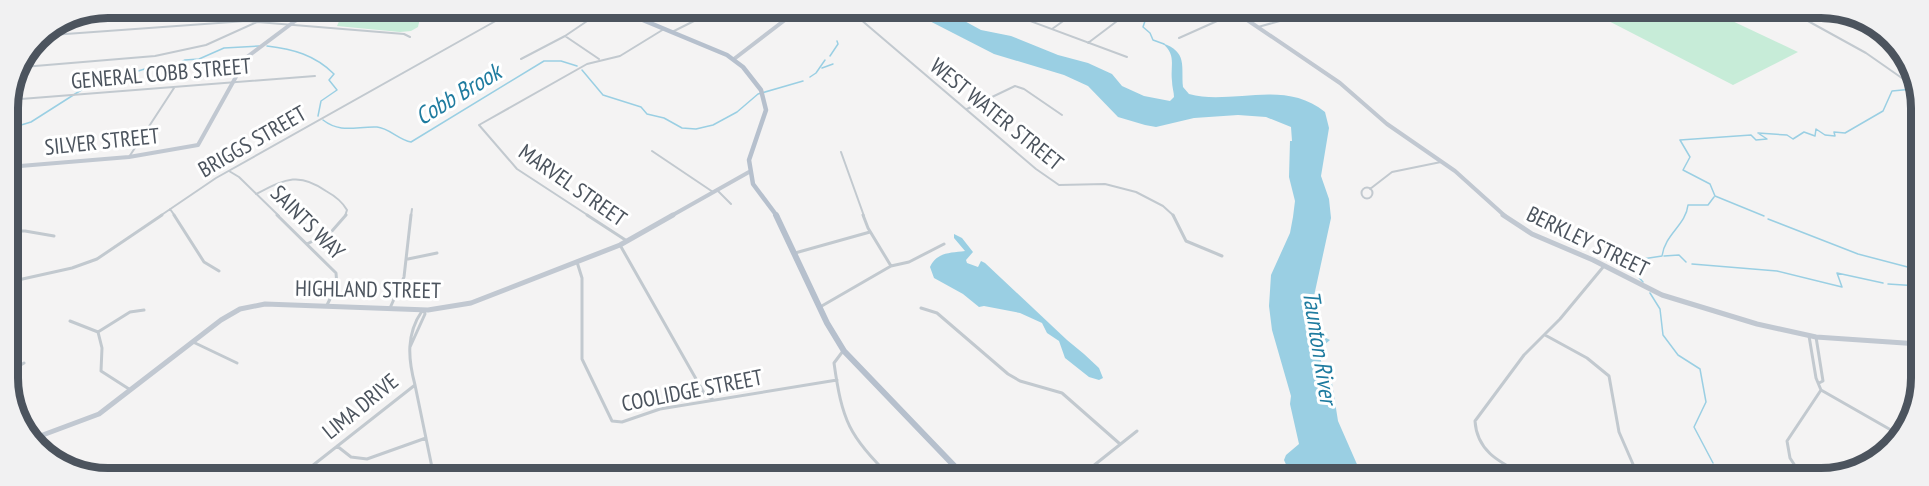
<svg xmlns="http://www.w3.org/2000/svg" width="1929" height="486" font-family="'PT Sans Narrow',sans-serif">
<style>
.green{fill:#c7ecd8}
.water{fill:#9acfe3}
.lines{fill:none;stroke-linecap:round;stroke-linejoin:round}
.stream{stroke:#9acfe3;stroke-width:1.5}
.street-far1{stroke:#c2c9cf;stroke-width:2}
.street{stroke:#c2c9cf;stroke-width:3}
.secondary-far1{stroke:#c1c8d1;stroke-width:4}
.secondary{stroke:#c1c8d1;stroke-width:5}
.primary-far1{stroke:#b6c0cd;stroke-width:4.5}
.primary{stroke:#b6c0cd;stroke-width:6}
.labels{text-anchor:middle;dominant-baseline:central;stroke-width:6;stroke-linejoin:round;paint-order:stroke}
.street-label{font-size:22px;fill:#4c545e;stroke:#fff}
.water-label{font-size:24px;font-style:italic;fill:#1e7b9f;stroke:#fff}
.rim{fill:none;stroke:#4c545e;stroke-width:8}
</style>
<rect width="100%" height="100%" fill="#f4f3f3"/>
<path class="green" d="M1602,10H1709L1798,52L1733,85L1595,14Z
M342,14H421L418,27L411,31L400,32L337,26Z"/>
<path class="water" d="M912,12H948L981,30L1011,36L1058,55L1088,63L1112,74L1122,86L1144,96L1170,101L1174,97C1174,92 1172,87 1172,81C1170,65 1177,55 1162,43C1188,52 1181,66 1183,87L1189,94C1231,106 1284,78 1325,112L1329,128L1321,176L1329,199L1331,218L1309,319L1312,331L1330,340L1323,346L1319,354L1324,371L1332,383L1338,421L1363,478H1292L1284,460L1286,455L1299,444L1290,404L1291,396L1272,330L1269,306L1271,275L1290,233L1293,217L1295,201L1289,177L1290,141H1292L1291,127L1266,117L1238,115L1194,118L1156,127L1145,125L1118,117L1088,86L1064,75L994,54Z
M954,234L962,238L973,252L966,260L967,263L978,267L981,261L985,263L1067,340L1084,354L1099,368L1103,378L1099,380L1089,377L1065,358L1059,341L1047,333L1042,323L1020,313L984,306L979,307L963,294L934,278L930,267C937,252 950,253 965,251L954,238Z"/>
<g class="lines">
<path class="stream" d="M1164,44L1153,40L1150,33L1143,27L1145,21L1162,12H1181
M267,46C293,49 315,55 334,74L329,80L337,90L321,101L318,116
M830,56L838,44L837,41
M822,68L833,64
M582,70L603,95L641,107L647,114L664,118L682,128L696,129L713,125L737,112L758,94L803,81
M810,77L816,73L825,60
M323,120C341,134 357,126 377,127C389,128 399,140 411,142L544,61H561L577,66
M8,129L31,122L86,87L148,68L167,69L185,60L199,59L224,48L259,46
M1764,216L1715,196L1710,184L1683,170L1690,157L1680,140L1751,135L1756,140L1767,139L1758,133L1787,135L1793,139L1804,132L1815,136L1816,129L1825,135L1835,136L1834,132L1845,133L1883,111L1892,91L1913,89
M1768,219L1858,254L1919,270
M1664,256L1679,255L1686,262
M1692,264L1777,271L1842,287L1837,273L1883,283
M1643,282L1632,270L1636,260L1662,256C1665,234 1686,225 1688,205H1708L1714,197
M1888,284L1919,286
M1650,293L1660,309L1663,335L1678,355L1700,369L1706,402L1694,427L1713,463"/>
<path class="street-far1" d="M1788,10L1866,53L1919,90
M1006,12L1127,57
M853,13L1036,169L1059,185L1105,184L1136,192L1163,206L1174,216
M229,22L235,15
M1258,27L1316,11
M1052,29L1076,12
M672,32L710,13
M38,36L246,21L404,34L410,37
M565,36L599,59
M1179,38L1235,13
M1088,43L1129,12
M521,59L565,36L599,13
M23,67L155,56L206,45L257,22
M8,100L315,76
M967,109L1015,86L1024,89L1062,115
M652,151L713,192
M841,152L864,216
M129,157L174,88
M229,171L239,177L279,216
M1361.5 193a5.5 5.5 0 1 1 11 0a5.5 5.5 0 1 1-11 0Z
M1370,189L1392,172L1441,162
M717,190L731,204
M256,194C284,180 298,171 326,191C335,196 342,201 347,210L345,216
M170,209L175,216
M160,216L216,178L508,14
M411,216L412,209
M589,216L517,169L479,125L587,64L620,56L664,29"/>
<path class="street" d="M174,215L204,262L219,271
M277,215L336,273L337,285L327,305
M587,215L627,241
M863,215L868,228L891,266
M1173,215L1186,241L1222,256
M8,231H25L54,236
M307,244L332,231L346,215
M620,245L704,393L712,399
M795,253L870,232
M408,259L437,253
M577,262L582,278V359L612,421L622,422L660,409L837,380
M9,282L72,268L97,259L162,215
M820,307L891,266L909,262L944,244
M390,308L404,277L411,215
M921,308L937,313L1008,374L1020,381L1062,393L1120,444
M70,321L98,332L102,348L101,371L129,389
M98,332L130,312L144,310
M1545,335L1587,358L1609,376L1619,432L1639,478
M1809,336L1816,378L1821,390L1898,434
M1816,337L1823,381L1819,383
M193,342L237,363
M410,347L425,314L424,310
M843,351L834,363C842,420 849,437 891,477
M9,372L24,363
M415,385L434,477
M337,446L351,457L367,459L426,438
M298,477L415,385C408,359 406,334 422,311
M1078,478L1137,431
M1530,478C1504,464 1477,454 1475,421L1524,355L1560,319L1604,266
M1803,478L1790,458L1787,441L1821,390"/>
<path class="secondary-far1" d="M1234,11L1340,83L1387,124L1455,171L1505,216
M734,59L794,13
M8,167L129,157L198,145L247,57L295,21L310,14
M671,216L749,172"/>
<path class="secondary" d="M1503,215L1532,234L1593,260L1662,295L1757,324L1816,337L1919,344
M32,439L99,414L221,320L240,309L265,304L428,310L471,303L620,245L673,215"/>
<path class="primary-far1" d="M626,13L727,55L743,67L761,90L766,110L749,160L753,184L777,216"/>
<path class="primary" d="M776,215L827,323L844,351L965,477"/>
</g>
<g class="labels">
<g class="street-label">
<text transform="translate(161 73) rotate(-5)">GENERAL COBB STREET</text>
<text transform="translate(997 114) rotate(39)">WEST WATER STREET</text>
<text transform="translate(102 141) rotate(-6)">SILVER STREET</text>
<text transform="translate(252 141) rotate(-30)">BRIGGS STREET</text>
<text transform="translate(573 185) rotate(35)">MARVEL STREET</text>
<text transform="translate(308 222) rotate(45)">SAINTS WAY</text>
<text transform="translate(1588 241) rotate(26)">BERKLEY STREET</text>
<text transform="translate(368 289) rotate(1)">HIGHLAND STREET</text>
<text transform="translate(692 390) rotate(-11)">COOLIDGE STREET</text>
<text transform="translate(360 406) rotate(-39)">LIMA DRIVE</text>
</g>
<g class="water-label">
<text transform="translate(458 94) rotate(-31)">Cobb Brook</text>
<text transform="translate(1320 347) rotate(81)">Taunton River</text>
</g>
</g>
<path d="M0 0H1929V486H0ZM108 18H1821A90 90 0 0 1 1911 108V378A90 90 0 0 1 1821 468H108A90 90 0 0 1 18 378V108A90 90 0 0 1 108 18Z" fill="#f1f1f2" fill-rule="evenodd"/>
<path class="rim" d="M108 18H1821A90 90 0 0 1 1911 108V378A90 90 0 0 1 1821 468H108A90 90 0 0 1 18 378V108A90 90 0 0 1 108 18Z"/>
</svg>
